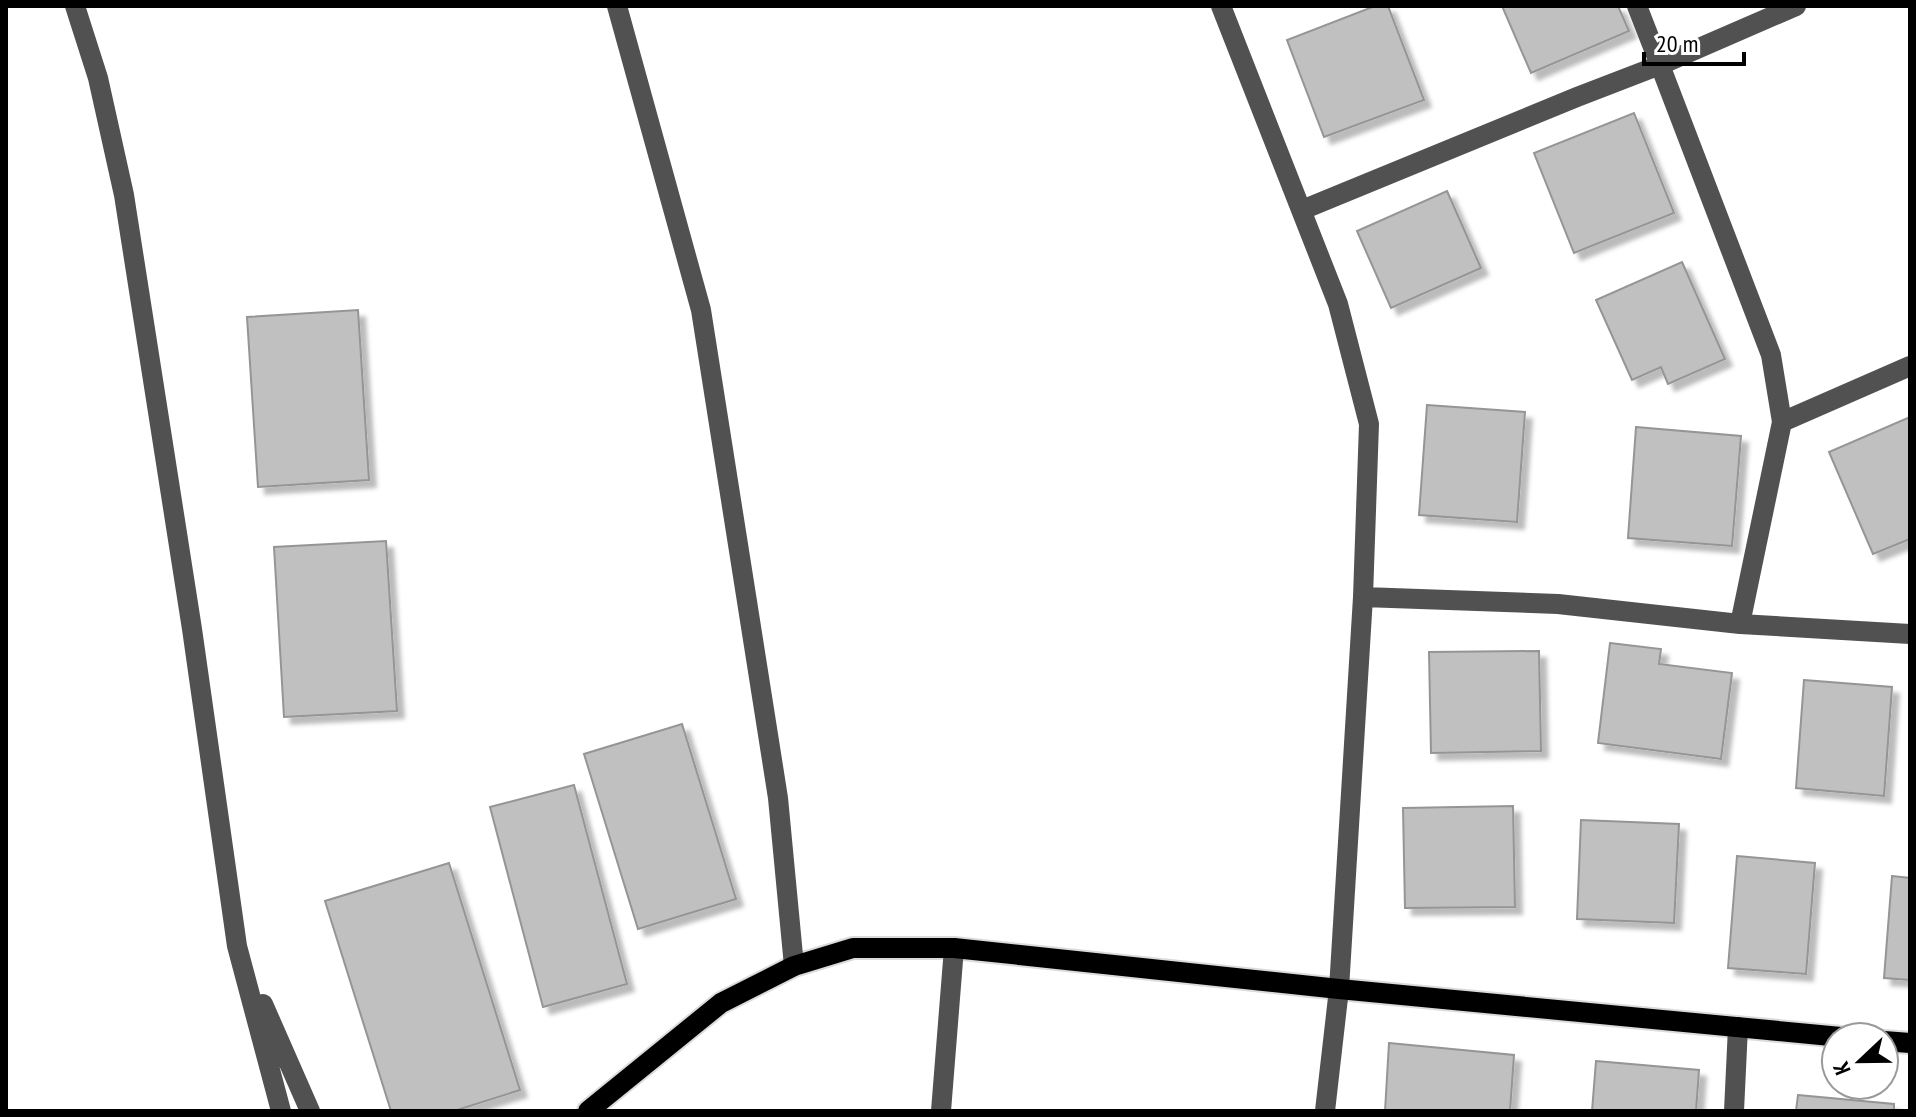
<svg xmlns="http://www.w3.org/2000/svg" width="1916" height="1117" font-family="'PT Sans Narrow',sans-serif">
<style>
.building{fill:#c0c0c0;stroke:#959595;stroke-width:2;filter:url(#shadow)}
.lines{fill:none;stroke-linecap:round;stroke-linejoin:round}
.major-casing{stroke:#dbdbdb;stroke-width:24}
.minor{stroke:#515151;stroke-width:20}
.major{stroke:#000;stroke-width:20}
</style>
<defs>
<filter id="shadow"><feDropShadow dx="7" dy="7" stdDeviation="2" flood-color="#0004"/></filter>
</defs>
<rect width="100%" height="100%" fill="#fff"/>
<path class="building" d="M1375,6H1388L1424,100L1324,137L1287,40Z
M1502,6H1618L1629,31L1531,73Z
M1634,113L1674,213L1574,253L1534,153Z
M1447,191L1481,268L1391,308L1357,231Z
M1682,262L1725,359L1668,384L1661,367L1632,380L1596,300Z
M358,310L369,480L258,487L247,317Z
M1427,405L1525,412L1517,522L1419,515Z
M1910,417V539L1873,554L1829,452Z
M1636,427L1741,436L1732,546L1628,538Z
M386,541L397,711L284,717L274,547Z
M1610,643L1661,649L1659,664L1732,673L1721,759L1598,743Z
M1539,651L1541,751L1431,753L1429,652Z
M1804,680L1892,687L1884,796L1796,788Z
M682,724L736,899L638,929L584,754Z
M574,785L627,984L543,1007L490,807Z
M1513,806L1515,907L1405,908L1403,808Z
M1581,820L1679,824L1674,923L1577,919Z
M1737,856L1815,863L1806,974L1728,968Z
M449,863L520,1090L454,1111H391L325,901Z
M1892,876L1910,878V980L1884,978Z
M1389,1043L1514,1055L1510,1111H1385Z
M1596,1061L1699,1070L1696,1111H1592Z
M1798,1095L1894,1104V1111H1796Z"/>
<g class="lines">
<defs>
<path id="major" d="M1884,1041L1910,1043
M588,1111L721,1003L794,966L853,948H954L1339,989L1841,1037"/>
</defs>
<use href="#major" class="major-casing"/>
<path class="minor" d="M75,6L98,78L124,195L192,629L237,946L281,1111
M617,6L701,310L778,798L794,966
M1221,6L1338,304L1369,424L1363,597L1339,989L1325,1111
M1637,6L1660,65L1796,6
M1302,210L1577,97L1660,65L1771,355L1782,422L1740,624
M1782,422L1910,366
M1363,597L1558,604L1740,624L1910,634
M263,1004L310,1111
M941,1111L954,948
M1734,1111L1738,1027"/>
<use href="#major" class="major"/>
</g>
<rect width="1916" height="1117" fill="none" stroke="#000000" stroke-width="16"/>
<g transform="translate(1860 1061) rotate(248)"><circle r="38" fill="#ffffff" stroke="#999999" stroke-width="2"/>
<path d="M0-6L14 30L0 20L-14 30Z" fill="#000000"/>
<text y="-12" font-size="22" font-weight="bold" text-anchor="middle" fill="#000000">K</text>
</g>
<path d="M1644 52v12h100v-12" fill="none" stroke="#000000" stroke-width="4"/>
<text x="1656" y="52" font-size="24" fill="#000000" stroke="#ffffff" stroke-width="6" paint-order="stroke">20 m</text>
</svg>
